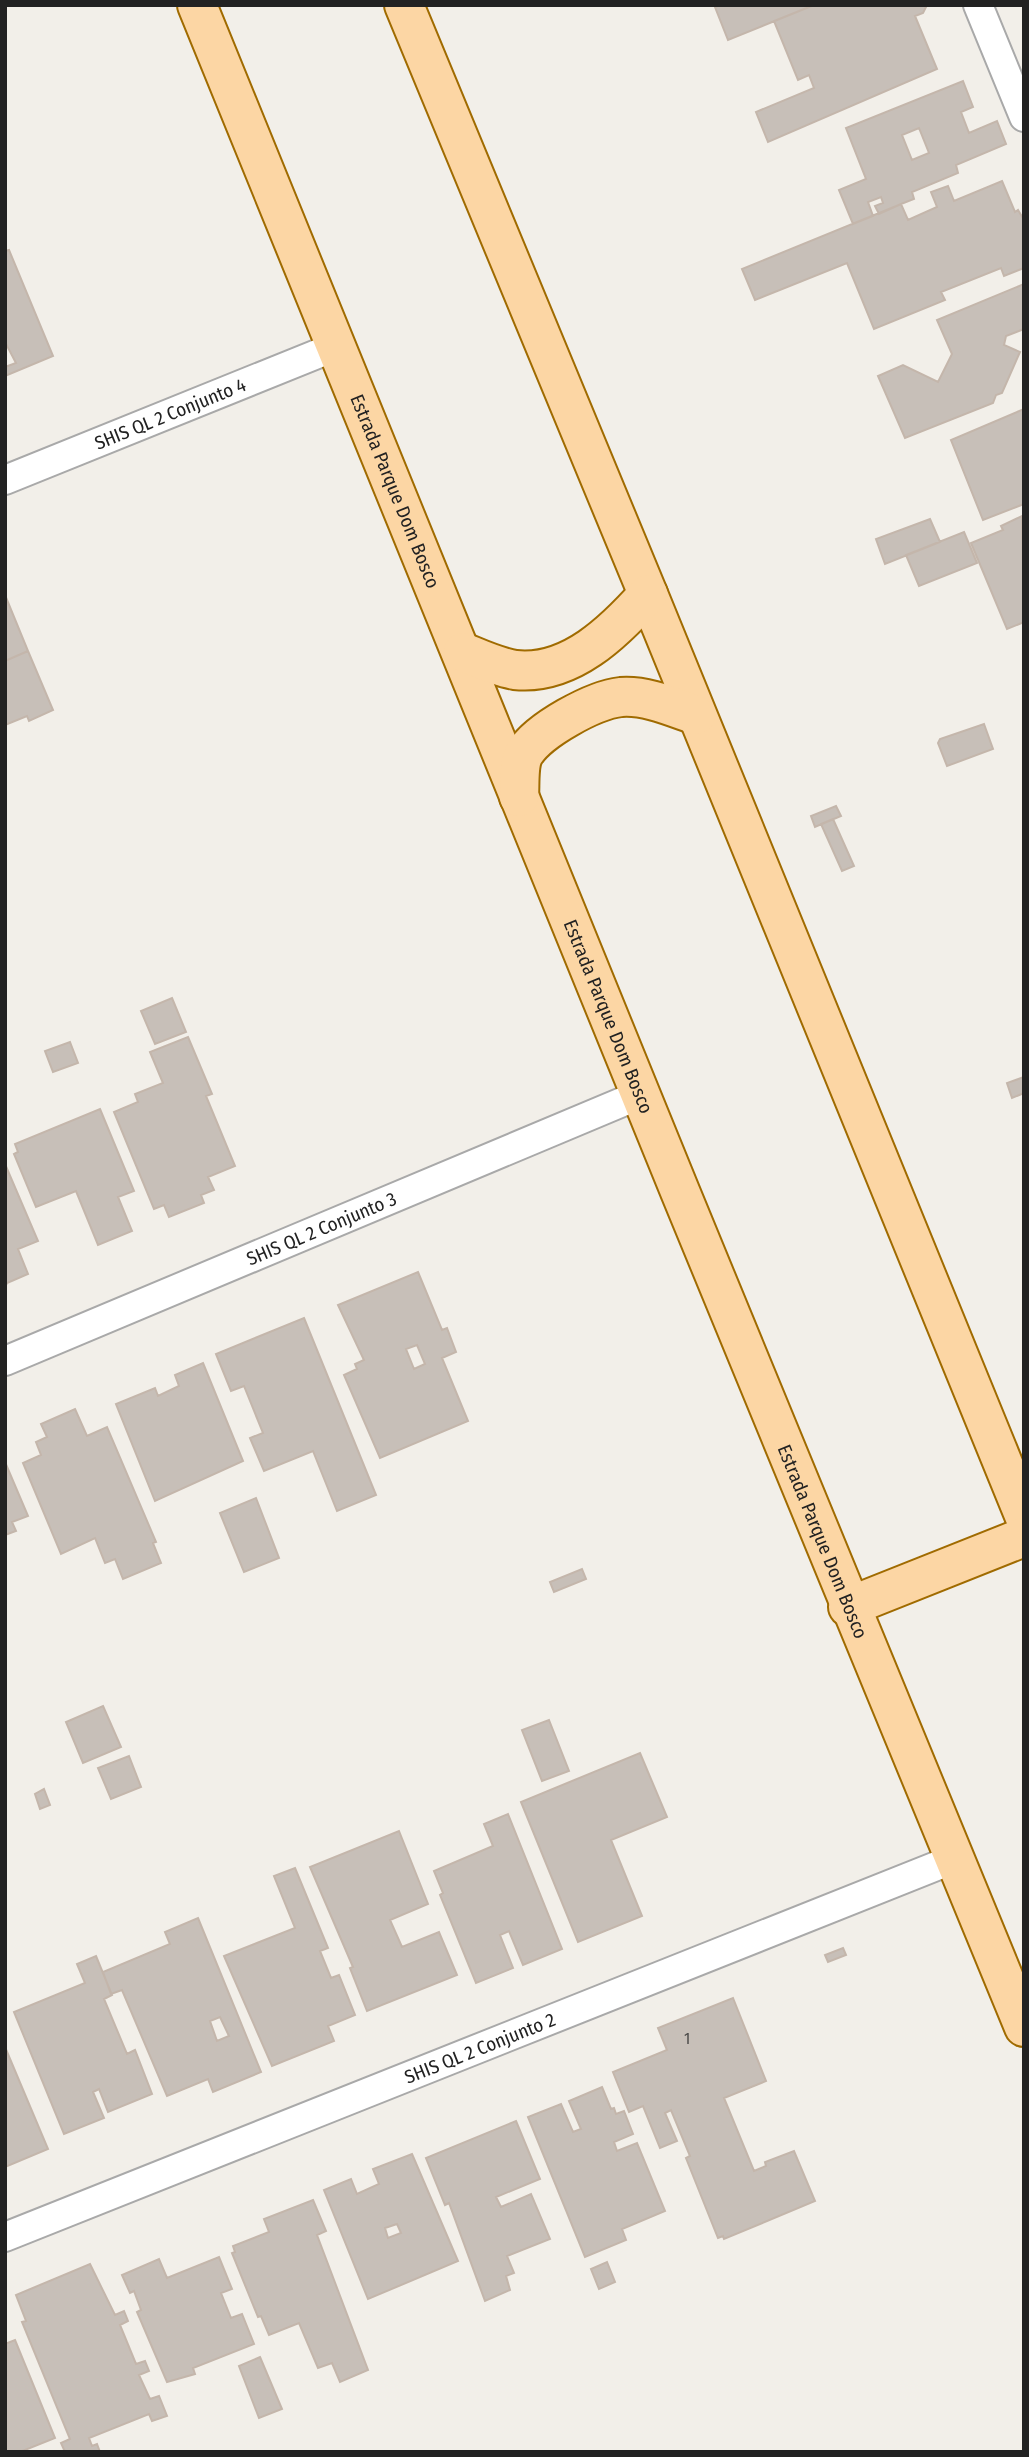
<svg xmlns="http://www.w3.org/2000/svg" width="1029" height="2457" font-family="'Fira Sans Condensed',sans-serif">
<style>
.building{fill:#c7bfb8;stroke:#c4b6ab;stroke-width:2;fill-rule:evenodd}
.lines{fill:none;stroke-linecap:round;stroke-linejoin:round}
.minor-casing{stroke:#a9a9a9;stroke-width:32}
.primary-casing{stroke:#a06b00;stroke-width:42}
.minor{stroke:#fff;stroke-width:28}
.primary{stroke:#fcd6a4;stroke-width:38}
.labels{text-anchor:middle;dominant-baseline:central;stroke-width:7;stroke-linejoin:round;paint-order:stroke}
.number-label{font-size:16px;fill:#4b4948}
.street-label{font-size:19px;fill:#222;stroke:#fff}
</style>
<rect width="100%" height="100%" fill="#f2efe9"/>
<path class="building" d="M720,5H814L728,40L715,7Z
M927,5L923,13L915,16L937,69L768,142L756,112L814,88L809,75L798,80L774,21L814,5Z
M963,81L973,107L961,112L969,133L997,121L1006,144L956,165L958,173L912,192L914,199L901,204L879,214L875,206L883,203L881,197L868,202L873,216L853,224L839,190L866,179L846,128ZM919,128L929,153L912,160L902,135Z
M1002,181L1015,212L1018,210L1024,220V268L1004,276L1001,268L941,292L945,300L874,329L847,263L755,300L742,269L901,204L908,220L937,207L931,192L948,186L954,201Z
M9,250L53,356L5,376V367L16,363L5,342V251Z
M1024,284V329L1006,336L1004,345L1020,352L1002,393L996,395L993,403L905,438L878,376L903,365L938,382L952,354L937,320Z
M1024,409V504L983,520L951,440Z
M1022,516L1024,622L1007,629L971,543L1003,530L1001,526Z
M930,519L940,542L885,564L876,539Z
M964,532L977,563L919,586L906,555Z
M5,595L28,651L5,661Z
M28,651L53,710L29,721L27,716L5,725V661Z
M984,724L993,749L947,766L938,743L940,739Z
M836,806L841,816L815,827L811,816Z
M833,819L854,866L842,871L821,824Z
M172,998L186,1032L155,1044L141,1011Z
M188,1037L212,1094L206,1096L235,1166L208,1177L214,1190L201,1195L204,1203L169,1217L164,1205L154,1209L114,1112L138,1102L135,1094L163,1083L150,1052Z
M70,1042L78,1063L53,1072L45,1051Z
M1024,1077V1093L1012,1098L1007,1083Z
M100,1109L134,1191L118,1197L132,1231L98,1245L76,1191L36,1207L14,1154L18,1152L15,1144Z
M5,1164L38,1241L18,1249L28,1274L7,1283L5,1287Z
M418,1272L442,1330L447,1328L456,1352L442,1358L468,1421L380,1458L344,1375L357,1369L355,1364L364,1360L338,1305ZM417,1345L425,1364L414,1369L406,1349Z
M304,1318L376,1495L337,1511L313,1451L264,1471L250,1438L263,1433L244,1386L231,1391L216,1354Z
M203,1363L243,1461L155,1501L116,1404L155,1388L158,1396L179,1386L175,1375Z
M75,1409L87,1436L107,1427L156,1542L153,1543L161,1563L123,1579L115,1559L105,1563L95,1538L61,1554L23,1463L41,1455L36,1442L47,1437L41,1424Z
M5,1462L28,1516L12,1522L16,1531L5,1535Z
M256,1498L279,1558L244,1572L220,1513Z
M582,1569L586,1579L554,1592L550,1582Z
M103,1706L121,1747L83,1763L66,1722Z
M549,1720L569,1771L542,1781L522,1730Z
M640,1753L667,1817L611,1840L642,1916L578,1942L521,1802Z
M129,1756L141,1787L111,1799L98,1768Z
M44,1789L50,1805L40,1809L35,1794Z
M508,1814L562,1949L523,1965L509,1931L500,1935L513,1968L476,1983L440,1895L443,1893L434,1871L493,1846L484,1824Z
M399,1831L428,1904L390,1920L402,1947L439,1932L457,1975L367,2011L350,1968L353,1967L310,1867Z
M295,1868L328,1948L320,1951L331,1978L339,1975L355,2015L328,2026L334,2041L272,2066L224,1956L295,1928L274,1876Z
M198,1918L261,2072L213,2092L208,2079L167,2096L122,1990L111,1994L103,1972L170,1944L165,1932ZM220,2017L229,2036L217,2041L210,2021Z
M843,1948L846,1955L828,1962L825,1955Z
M96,1956L112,1995L104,1999L127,2054L135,2050L152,2094L108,2112L99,2089L93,2092L104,2118L64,2134L14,2012L85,1983L77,1964Z
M733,1998L766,2081L724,2098L754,2171L766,2166L765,2162L794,2151L815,2201L724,2239L723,2236L718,2238L686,2158L690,2156L671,2110L665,2113L677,2141L660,2148L643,2106L629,2112L613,2072L667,2050L658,2028Z
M5,2047L48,2149L5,2167Z
M602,2087L611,2109L614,2108L616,2114L624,2111L633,2134L614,2142L617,2151L637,2143L665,2211L622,2229L626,2240L585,2257L528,2117L561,2104L573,2132L581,2129L569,2101Z
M516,2121L540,2179L496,2197L501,2207L531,2194L550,2239L507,2256L514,2273L506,2276L510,2290L485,2301L449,2203L445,2205L426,2158Z
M412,2154L458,2261L368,2299L324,2190L351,2179L357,2194L379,2184L373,2169ZM397,2224L401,2233L388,2238L385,2228Z
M313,2200L326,2231L317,2235L368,2370L340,2382L332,2363L318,2368L299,2323L269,2335L261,2316L258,2317L232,2253L235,2252L233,2246L269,2232L264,2219Z
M219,2257L232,2289L221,2293L231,2318L242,2314L254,2344L193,2368L195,2374L167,2382L137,2312L141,2310L134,2291L130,2293L122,2275L159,2259L167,2278Z
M607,2262L615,2282L599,2289L591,2269Z
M90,2264L115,2315L124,2311L128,2321L120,2325L136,2364L145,2361L149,2371L139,2375L150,2399L159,2396L167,2416L152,2421L149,2414L89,2438L92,2446L97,2444L100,2452H65L61,2443L70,2439L22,2322L26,2321L16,2295Z
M15,2340L55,2438L20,2452H5V2344Z
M260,2357L282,2409L259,2418L239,2366Z"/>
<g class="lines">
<defs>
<g id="minor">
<path d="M978,5L1024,117"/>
<path id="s1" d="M5,480L337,346"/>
<path id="s2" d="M5,1361L639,1095"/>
<path id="s3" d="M5,2237L954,1859"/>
</g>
<g id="primary">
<path id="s4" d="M197,5C474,679 743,1355 1024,2027"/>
<path d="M404,5L648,594L1024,1515"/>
<path d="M463,652C480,659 497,667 515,670C570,676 615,631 648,594"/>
<path d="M519,797C520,785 518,765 524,754C538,730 594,700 621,697C646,695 673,707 696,715"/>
<path d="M848,1607L1024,1537"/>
</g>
</defs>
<use href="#minor" class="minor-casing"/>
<use href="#primary" class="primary-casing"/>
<use href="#minor" class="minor"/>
<use href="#primary" class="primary"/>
</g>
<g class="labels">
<g class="number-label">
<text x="687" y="2038">1</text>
</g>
<g class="street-label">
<text stroke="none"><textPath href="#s1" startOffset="178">SHIS QL 2 Conjunto 4</textPath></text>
<text stroke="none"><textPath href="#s4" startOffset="525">Estrada Parque Dom Bosco</textPath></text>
<text stroke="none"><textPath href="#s4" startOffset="1092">Estrada Parque Dom Bosco</textPath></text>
<text stroke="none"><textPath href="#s2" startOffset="343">SHIS QL 2 Conjunto 3</textPath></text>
<text stroke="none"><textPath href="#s4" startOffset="1659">Estrada Parque Dom Bosco</textPath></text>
<text stroke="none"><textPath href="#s3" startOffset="511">SHIS QL 2 Conjunto 2</textPath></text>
</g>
</g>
<rect width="1029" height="2457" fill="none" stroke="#222222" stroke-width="14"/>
</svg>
